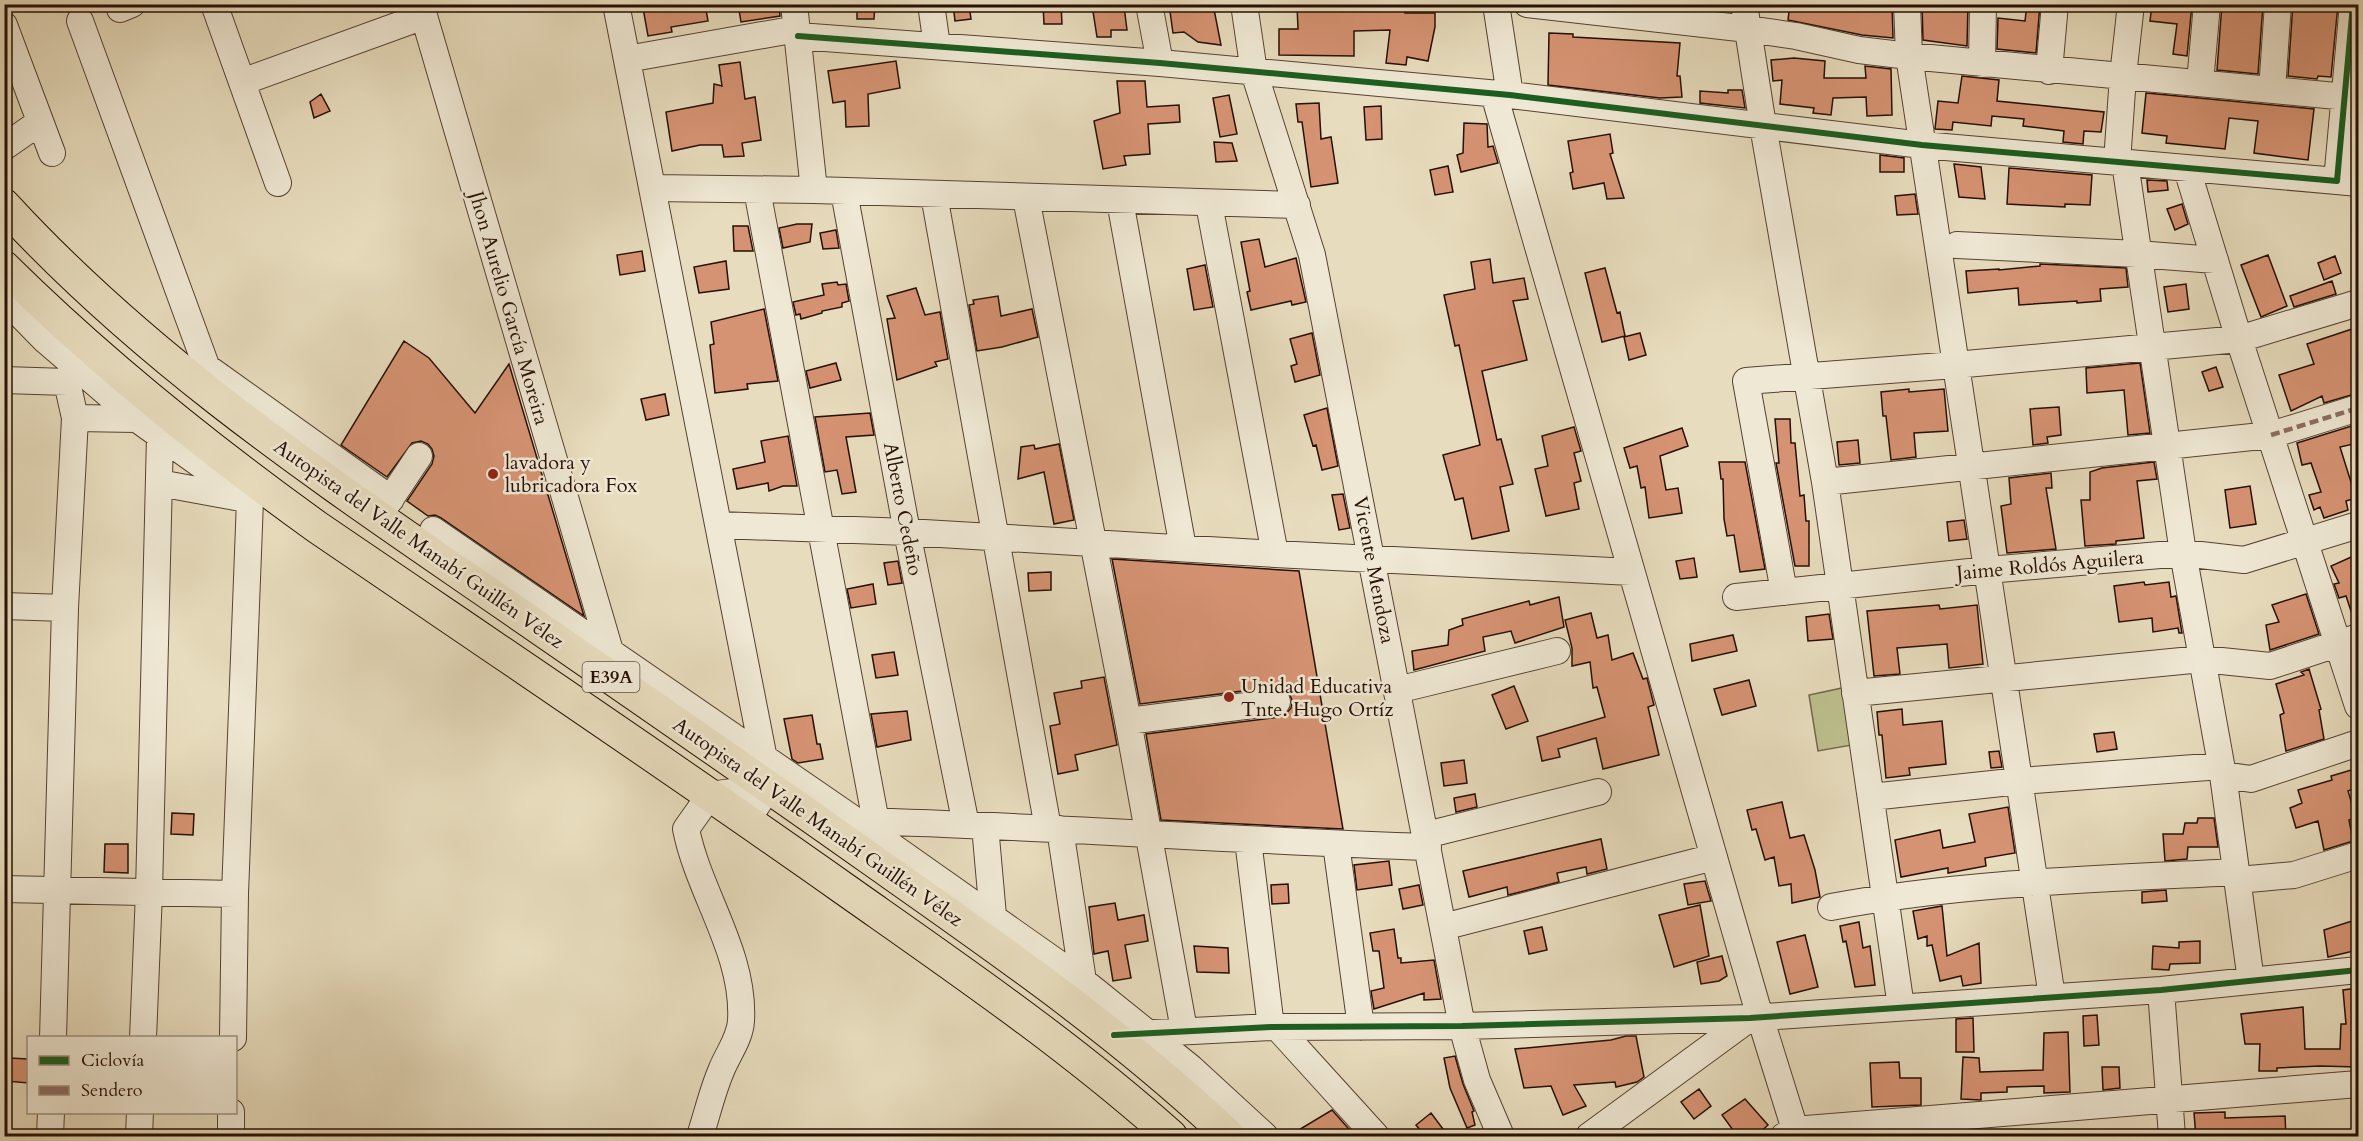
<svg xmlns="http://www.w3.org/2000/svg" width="2363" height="1141" font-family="Cardo,serif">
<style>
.green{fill:#bcbf8d;stroke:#716748;stroke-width:1.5}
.building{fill:#d69373;stroke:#260f04;stroke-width:1.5}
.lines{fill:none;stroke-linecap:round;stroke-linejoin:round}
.minor-casing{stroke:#564232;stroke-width:28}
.major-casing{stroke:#260f04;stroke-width:34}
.minor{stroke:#efe8d4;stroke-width:26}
.major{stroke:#e7dcbd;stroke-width:32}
.quiet{stroke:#8d6e63;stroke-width:4.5;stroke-dasharray:9 4.5;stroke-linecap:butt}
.cycleway-casing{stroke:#efe8d4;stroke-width:10}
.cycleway{stroke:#1b5e20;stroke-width:6}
.poi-dot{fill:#8f2418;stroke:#efe8d4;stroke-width:2}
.labels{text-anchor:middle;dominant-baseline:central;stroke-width:5;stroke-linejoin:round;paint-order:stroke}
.shield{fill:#efe8d4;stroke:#625042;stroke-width:1.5}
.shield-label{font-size:18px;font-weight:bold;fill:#260f04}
.street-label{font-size:20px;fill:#260f04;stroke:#efe8d4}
.poi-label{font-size:20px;fill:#260f04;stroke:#efe8d4;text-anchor:start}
</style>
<rect width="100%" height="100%" fill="#e7dcbd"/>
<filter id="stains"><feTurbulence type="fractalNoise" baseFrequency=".00333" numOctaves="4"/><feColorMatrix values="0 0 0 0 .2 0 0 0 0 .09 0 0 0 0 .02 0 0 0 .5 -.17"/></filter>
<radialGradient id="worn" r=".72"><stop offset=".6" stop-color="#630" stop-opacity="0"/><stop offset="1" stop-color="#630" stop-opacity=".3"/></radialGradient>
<path class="green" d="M1842,688L1852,745L1818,751L1809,695Z"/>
<path class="building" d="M669,4H705L708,21L671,27L672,32L648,36L643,8Z
M738,4H779L780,16L741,22Z
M857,4H875L874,19H857Z
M953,4H969L971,19L955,21Z
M1043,4H1061L1062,24H1044Z
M1169,4H1213L1221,45L1198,42L1184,32L1173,33Z
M1315,4L1316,9L1378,5V8H1405V13H1435V27L1428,61L1407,57L1406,65L1386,63L1390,30L1354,31V56L1279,55V29H1298L1297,5Z
M1790,4H1892L1893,38L1862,35L1788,20Z
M1922,4H1968L1967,46L1923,40Z
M2027,4H2040L2036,53L1997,49L1998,18L2025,21Z
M2152,4H2192L2187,56L2173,54L2177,24L2150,21Z
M2222,4H2263L2258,74L2217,70Z
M2293,4H2338L2331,77L2318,76L2317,79L2288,76Z
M1092,5L1124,6L1127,30H1111V37H1097Z
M1549,33L1573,34V37L1680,43L1677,76H1680L1682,97L1660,98L1548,85Z
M1794,58L1825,61L1824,78H1866L1865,66L1891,69L1892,115L1867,116L1866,97L1833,98L1831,115L1813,113L1814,108L1780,104L1782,80L1773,81L1771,60Z
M896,61L900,88L868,94L869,126L846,127L845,101L833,103L828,71Z
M740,62L745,99L755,97L761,140L742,143L744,156L724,157L722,145H700L672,151L666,112L713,103L714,84L722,86L719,65Z
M1962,76L1999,80L1997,101L2104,112L2101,132L2084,131L2083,144L2063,142L2064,131L2023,126L2024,119L1992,116L1991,126L1953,122L1952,130L1935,129L1938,101L1958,103Z
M1117,81H1145L1147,107L1179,105L1180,122L1148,124L1150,154L1124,156L1126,165L1103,169L1094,121L1120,113Z
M1728,90H1742L1745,108L1700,103V91L1728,93Z
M2146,93L2314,109L2308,160L2254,153L2258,121L2229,118L2225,149L2166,143L2167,136L2142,133Z
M321,94L330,111L314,118L310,102Z
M1229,95L1237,134L1220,137L1213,98Z
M1319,103L1321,139L1331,137L1338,183L1311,187L1302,122H1298L1296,104Z
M1381,106L1382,139L1366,140L1364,107Z
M1464,123L1487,124L1488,147L1493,146L1498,163L1461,172L1457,155L1463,153Z
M1610,134L1613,153L1610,154L1624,198L1607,199L1604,183L1573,189L1570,173L1573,172L1568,141Z
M1214,142L1232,143L1237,161L1216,162Z
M1880,155L1904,158V172H1880Z
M1954,164L1981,167L1985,199L1959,197Z
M1448,166L1453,192L1435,195L1430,170Z
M2009,168L2092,175L2090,205L2065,204V207L2007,204Z
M2147,180L2167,181L2168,190L2148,192Z
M1915,194L1918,214L1897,215L1895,196Z
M2182,204L2188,224L2175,230L2167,209Z
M797,224H812L810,242L783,248L779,228Z
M733,226H748L753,251H734Z
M836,230L839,248L823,249L820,233Z
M1259,239L1265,267L1296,258L1306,302L1292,305L1291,301L1251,310L1247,292L1250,291L1241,242Z
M642,251L645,271L620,275L617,255Z
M2268,255L2287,306L2261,317L2241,265Z
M2335,256L2341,273L2324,280L2318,263Z
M1490,259L1493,283L1524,278L1528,299L1513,301L1527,360L1482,371L1497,440L1501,439L1513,484L1500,487L1509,531L1472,539L1463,498L1455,500L1443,455L1480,445L1459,345L1455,346L1444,295L1475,289L1471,262Z
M726,261L729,289L699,293L694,267Z
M2040,264L2126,268L2128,287L2100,289L2101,301L2077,303V301L2019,305L2018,288L1968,293L1966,271L1999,269V270L2040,266Z
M1205,265L1213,307L1194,310L1187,269Z
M1605,268L1617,313L1620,312L1625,336L1602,342L1585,273Z
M2332,281L2336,294L2294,307L2290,296Z
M837,282L838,285L846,284L849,301L842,303V307L822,311V313L801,319L800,314L796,315L793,302L824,295L822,284Z
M2186,284L2189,309L2168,312L2164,287Z
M916,288L925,315L940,312L948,359L935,362L937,366L897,380L887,319L895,318L887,296Z
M998,296L1001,316L1032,309L1038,337L1002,347L977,351L969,305L974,304L973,300Z
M764,309L778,381L747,384L748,389L715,393L710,345L714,344L711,322Z
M2352,329L2358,349V393L2324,403L2322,396L2291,411L2279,375L2314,364L2307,344Z
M1312,333L1320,375L1295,382L1291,366L1297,364L1290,339Z
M1640,333L1646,355L1629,360L1624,337Z
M404,341L429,358L475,413L509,364L584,616L441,518L435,515L428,516L407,501L432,464L434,456L432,449L428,444L421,441L412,443L387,477L341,445Z
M836,363L841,380L810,388L806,371Z
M2140,363L2150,433L2128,435L2124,390L2087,393L2086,368Z
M2216,367L2223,387L2209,391L2202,372Z
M1909,389V392L1944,389L1948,431L1914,433L1916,457L1891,460L1886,416H1883L1881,392Z
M665,394L669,415L646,420L641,399Z
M2059,407L2061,435L2047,437L2048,443L2033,445L2030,409Z
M1327,408L1338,466L1322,470L1316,445L1313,446L1304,415Z
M870,413L874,435L846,437L856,492L842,494L837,470L825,472L815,417Z
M1775,419H1790L1791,443H1795L1800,496L1804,495L1806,521H1809V566H1795L1776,463H1779Z
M2358,424V443L2340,447L2356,498L2346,501L2348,510L2324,518L2320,507L2314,510L2309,495L2321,492L2311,463L2302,465L2297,443Z
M1574,427L1581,451L1574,453L1581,481L1574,483L1579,509L1546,516L1535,469L1548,466L1542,436Z
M1682,428L1688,446L1660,456L1666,490L1678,488L1682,513L1649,518L1645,487L1641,488L1637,466L1630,468L1624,448Z
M788,436L797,486H783L769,491L768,483L737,489L733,469L765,462L761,441Z
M1858,440L1860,463L1839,465L1837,442Z
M1059,444L1074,520L1054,524L1044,472L1018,479L1021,447L1034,445L1035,449Z
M1719,462H1745L1765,569L1740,572L1734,535L1727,536L1724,519L1723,479H1721Z
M2154,462L2157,479L2137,481L2144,538L2116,541V544L2085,546L2081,500H2090V472L2102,468Z
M2051,473L2052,488H2046L2056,549L2007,553L2001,506L2011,504L2009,478Z
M2250,486L2256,524L2230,528L2225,490Z
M1343,494L1350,528L1339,530L1332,495Z
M1964,520L1967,539L1949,541L1947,522Z
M2358,554V622L2355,623L2346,596L2339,598L2334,584L2339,583L2331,566Z
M1694,558L1697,577L1680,579L1676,561Z
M1112,559L1299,571L1343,829L1161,820L1146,734L1279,717L1286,714L1291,708L1292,700L1289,693L1283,688L1275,687L1140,704Z
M898,561L902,583L888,585L884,563Z
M1051,572V590L1029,591L1028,573Z
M2144,582L2145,585L2169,582L2171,597L2176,596L2182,633H2179L2178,628L2153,632L2152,618L2119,622L2114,586Z
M873,584L876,604L851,608L847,589Z
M2306,594L2319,634L2270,650L2266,625L2279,622L2272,605Z
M1559,597L1564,627L1515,643L1511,631L1483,637L1485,651L1414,670L1412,651L1448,645L1449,630L1463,625L1462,619L1529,601L1530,605Z
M1939,605L1940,609L1977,605L1983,664L1949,668L1947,644L1897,648L1900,674L1874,676L1867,611Z
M1591,613L1597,638L1608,635L1612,660L1633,653L1643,679L1647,678L1654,705L1648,707L1659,755L1603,769L1596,738L1558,749L1560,757L1542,761L1537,737L1605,717L1597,687L1593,688L1590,662L1572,666V648L1565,620Z
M1829,614L1833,639L1808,641L1806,617Z
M1733,635L1737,651L1692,661L1690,644Z
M894,652L898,675L876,678L872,655Z
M2309,669L2321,709L2319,710L2324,739L2286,751L2280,715L2284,713L2276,684L2304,675L2301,672Z
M1104,677L1117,745L1075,755L1078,770L1058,774L1050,726L1060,724L1054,693L1082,688L1081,681Z
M1749,680L1756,706L1722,715L1714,689Z
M1514,686L1528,721L1506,729L1492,695Z
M1902,709L1903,725L1942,721L1946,764L1909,768L1910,775L1886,778L1882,735H1879L1877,712Z
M907,711L911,740L877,747L871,714Z
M812,715L817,744H820L823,759L798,763L792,759L784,719Z
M2114,732L2117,749L2097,752L2094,734Z
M1999,751L2002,767L1991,768L1989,752Z
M1464,760L1467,783L1444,786L1441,763Z
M2358,768V787L2348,791L2356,818L2349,820L2353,841L2324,850L2318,821L2296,828L2290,808L2302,803L2298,790L2332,780L2331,776Z
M1475,794L1477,807L1456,812L1454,798Z
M1782,802L1790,838L1804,835L1815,870L1820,897L1792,903L1791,884L1779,886L1774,857L1765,860L1756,829L1752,830L1747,810Z
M2008,807L2015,853L1985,858L1986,866L1948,873V868L1901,877L1895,840L1940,830L1943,848L1975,842L1969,814Z
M172,813L194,814L193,835L171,834Z
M2198,818H2214L2218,847H2188L2187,859L2165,861L2163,834H2183L2185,823H2197Z
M1601,839L1607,869L1587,874L1586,867L1557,873L1559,882L1508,895L1507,887L1469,897L1463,871Z
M105,844H128V873L104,872Z
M1389,861L1392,885L1357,890L1354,865Z
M1705,881L1711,901L1688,905L1684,884Z
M1288,884L1289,903L1272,904L1271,885Z
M1419,885L1423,905L1403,909L1399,889Z
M2166,890L2167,901L2142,903V892Z
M1115,903L1118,920L1144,915L1148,941L1125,945L1131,978L1113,981L1108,951L1094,954L1089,907Z
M1700,905L1709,956L1674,967L1659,915Z
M1942,906L1947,956L1979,943L1981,983L1963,986L1961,976L1940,981L1932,945L1927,946V936L1918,939L1913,911Z
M2358,919V950L2328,957L2324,930Z
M1859,922L1863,948L1870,946L1875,985L1855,987L1846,941L1843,942L1840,926Z
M1542,927L1547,950L1529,954L1524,931Z
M1394,929L1398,958H1401V963L1434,960L1441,999L1424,1000V993L1374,1009L1371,991L1384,988L1379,951H1373L1370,933Z
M1805,935L1818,987L1790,994L1777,942Z
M2200,941V963L2170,964L2169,970L2152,969L2153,946L2179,948V942Z
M1194,946L1228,948L1229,973L1197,972Z
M1722,956L1727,976L1719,981L1701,984L1697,962Z
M2358,988V1067L2320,1066L2277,1068V1071H2259L2260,1044H2245L2241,1014L2303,1007L2305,1049H2340L2341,1024H2346L2343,990Z
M2097,1015L2099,1045L2084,1046L2083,1016Z
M1973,1018L1974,1052H1956V1019Z
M2068,1032L2070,1092L2044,1093V1086L2007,1087V1092L1981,1093V1100L1961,1099L1963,1057L1979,1058L1980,1072L2043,1070L2044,1033Z
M1626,1036H1636L1644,1077L1637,1082L1616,1087L1615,1082L1574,1085L1586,1106L1563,1115L1551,1086L1524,1088L1515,1049L1611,1040Z
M1455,1056L1463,1084L1474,1111L1472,1112L1475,1125L1467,1128L1450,1088L1444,1058Z
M9,1058L28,1059V1083L7,1081Z
M1899,1062L1900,1078H1921V1105L1872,1107L1870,1063Z
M2102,1067H2119L2120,1088L2103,1090Z
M1699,1089L1711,1106L1694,1119L1681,1102Z
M1745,1099L1768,1125L1755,1137H1738L1722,1115Z
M1332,1110L1356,1137H1287Z
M2225,1112V1118L2285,1116L2286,1137H2196L2194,1113Z
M1431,1113L1449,1137H1426L1416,1125Z"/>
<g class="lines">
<defs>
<path id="minor" d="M214,4L278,183
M423,4L424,16L612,658
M616,4L764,759L769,787L747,820
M794,4L814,190
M931,4L937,46
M1149,4L1160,63
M1244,4L1254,72L1312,255L1462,1026L1477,1080L1501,1136
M1496,4L1510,95
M1527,4L1748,29L1796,36L1859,50L1909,56L2358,98
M1744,4L1763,126L1825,482L1901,1007
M1907,4L1909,56L2052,997
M120,9L132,4
M80,21L219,401
M4,25L52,153
M798,36L1160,63L1510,95L1922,145L2337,181L2353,4
M627,59L797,29
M1982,64L1983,4
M2049,71L2055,4
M242,82L424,16
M2200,83L2207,4
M2272,90L2278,4
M1494,94L1760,1017L1797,1136
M4,147L40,122
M2117,162L2123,76L2131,4
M2125,163L2183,553L2223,775L2251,981
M2187,169L2239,339L2358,706
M2337,181L2358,183
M653,188L814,190L1297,205
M757,190L879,838
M844,192L907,532L966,825
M934,195L1048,828
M1026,198L1128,721L1184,1030
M1120,201L1183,548
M1209,204L1275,554
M1957,245L2137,254L2215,260
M4,298L45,340L137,419
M205,366L391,499
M4,380L67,382L75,418L65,608L53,1038
M75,418L137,419L250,500L235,894L233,1038
M1825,482L2271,435L2358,408
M159,483L241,498
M381,513L419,456
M720,525L907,532L1275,554L1631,572
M433,530L856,821L1083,981L1191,1068L1265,1136
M1784,592L1746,381L1955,365L2239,339L2358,303
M1736,597L1988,570L2183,553L2244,560L2358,525
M4,606L65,608
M1397,690L1557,651
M1855,693L2202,659L2270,666L2358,637
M1128,721L1277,702
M2223,775L2251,779L2358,743
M1871,797L2020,781L2221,766
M859,821C1049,826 1238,841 1428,847
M985,826L994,927
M1060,829L1083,981
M1426,835L1598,792
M1248,840L1271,1027
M1336,844L1361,1027
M2238,880L2294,875L2358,855
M4,889L235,894
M1831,907C1965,882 2102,879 2237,872
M1443,927L1714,857
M2161,990L2172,1136
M1277,1027L1376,1136
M1114,1035L1271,1027L1462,1026L1750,1018L2161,990L2358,970
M143,1038L149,892L160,436L167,425
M50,1136L51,1112
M139,1136L140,1112
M231,1136V1112
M700,1136C707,1115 712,1092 721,1071C727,1055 740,1039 741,1021C745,953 699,894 686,829L710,795L769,787
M1589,1136L1750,1018
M1784,1136L1794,1130L2358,1084"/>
<path id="major" d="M4,205C136,349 295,460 455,570C593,665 731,760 868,857C993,945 1118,1031 1229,1136
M4,267C101,363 206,447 317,527C493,647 669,765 843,888C955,967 1068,1044 1171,1136"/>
</defs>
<use href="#minor" class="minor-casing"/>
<use href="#major" class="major-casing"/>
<use href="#minor" class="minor"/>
<use href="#major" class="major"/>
<path class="quiet" d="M2271,435L2358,408"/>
<defs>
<path id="cycleway" d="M798,36L1160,63L1510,95L1922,145L2337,181L2353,4
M1114,1035L1271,1027L1462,1026L1750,1018L2161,990L2358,970"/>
</defs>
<use href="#cycleway" class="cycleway-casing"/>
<use href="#cycleway" class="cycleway"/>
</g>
<g class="poi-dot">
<circle cx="493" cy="474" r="6"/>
<circle cx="1229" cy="697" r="6"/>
</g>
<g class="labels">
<rect class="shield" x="582.5" y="662" width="57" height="30" rx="4.5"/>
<g class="shield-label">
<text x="611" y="677">E39A</text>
</g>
<g class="street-label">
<text transform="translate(509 308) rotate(74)">Jhon Aurelio García Moreira</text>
<text transform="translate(903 509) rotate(79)">Alberto Cedeño</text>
<text transform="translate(419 544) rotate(35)">Autopista del Valle Manabí Guillén Vélez</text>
<text transform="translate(2050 565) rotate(-5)">Jaime Roldós Aguilera</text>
<text transform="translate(1374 570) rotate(79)">Vicente Mendoza</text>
<text transform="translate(818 822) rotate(35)">Autopista del Valle Manabí Guillén Vélez</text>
</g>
<g class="poi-label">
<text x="505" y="462">lavadora y<tspan x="505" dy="23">lubricadora Fox</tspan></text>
<text x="1241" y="686">Unidad Educativa<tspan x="1241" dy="23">Tnte. Hugo Ortíz</tspan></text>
</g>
</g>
<rect width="2363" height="1141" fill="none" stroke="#e7dcbd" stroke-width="24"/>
<rect x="6" y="6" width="2351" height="1129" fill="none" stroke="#260f04" stroke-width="3"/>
<rect x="12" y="12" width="2339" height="1117" fill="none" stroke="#260f04" stroke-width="1.5"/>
<rect x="27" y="1036" width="210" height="78" fill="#efe8d4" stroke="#9f9181" stroke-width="1.5"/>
<rect x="39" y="1056" width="30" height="9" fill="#1b5e20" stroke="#9f9181" stroke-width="1.5"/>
<text x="81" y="1066" font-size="18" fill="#260f04">Ciclovía</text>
<rect x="39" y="1086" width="30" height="9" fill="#8d6e63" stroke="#9f9181" stroke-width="1.5"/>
<text x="81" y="1096" font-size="18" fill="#260f04">Sendero</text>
<rect width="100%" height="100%" filter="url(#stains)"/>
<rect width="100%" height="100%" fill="url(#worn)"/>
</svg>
